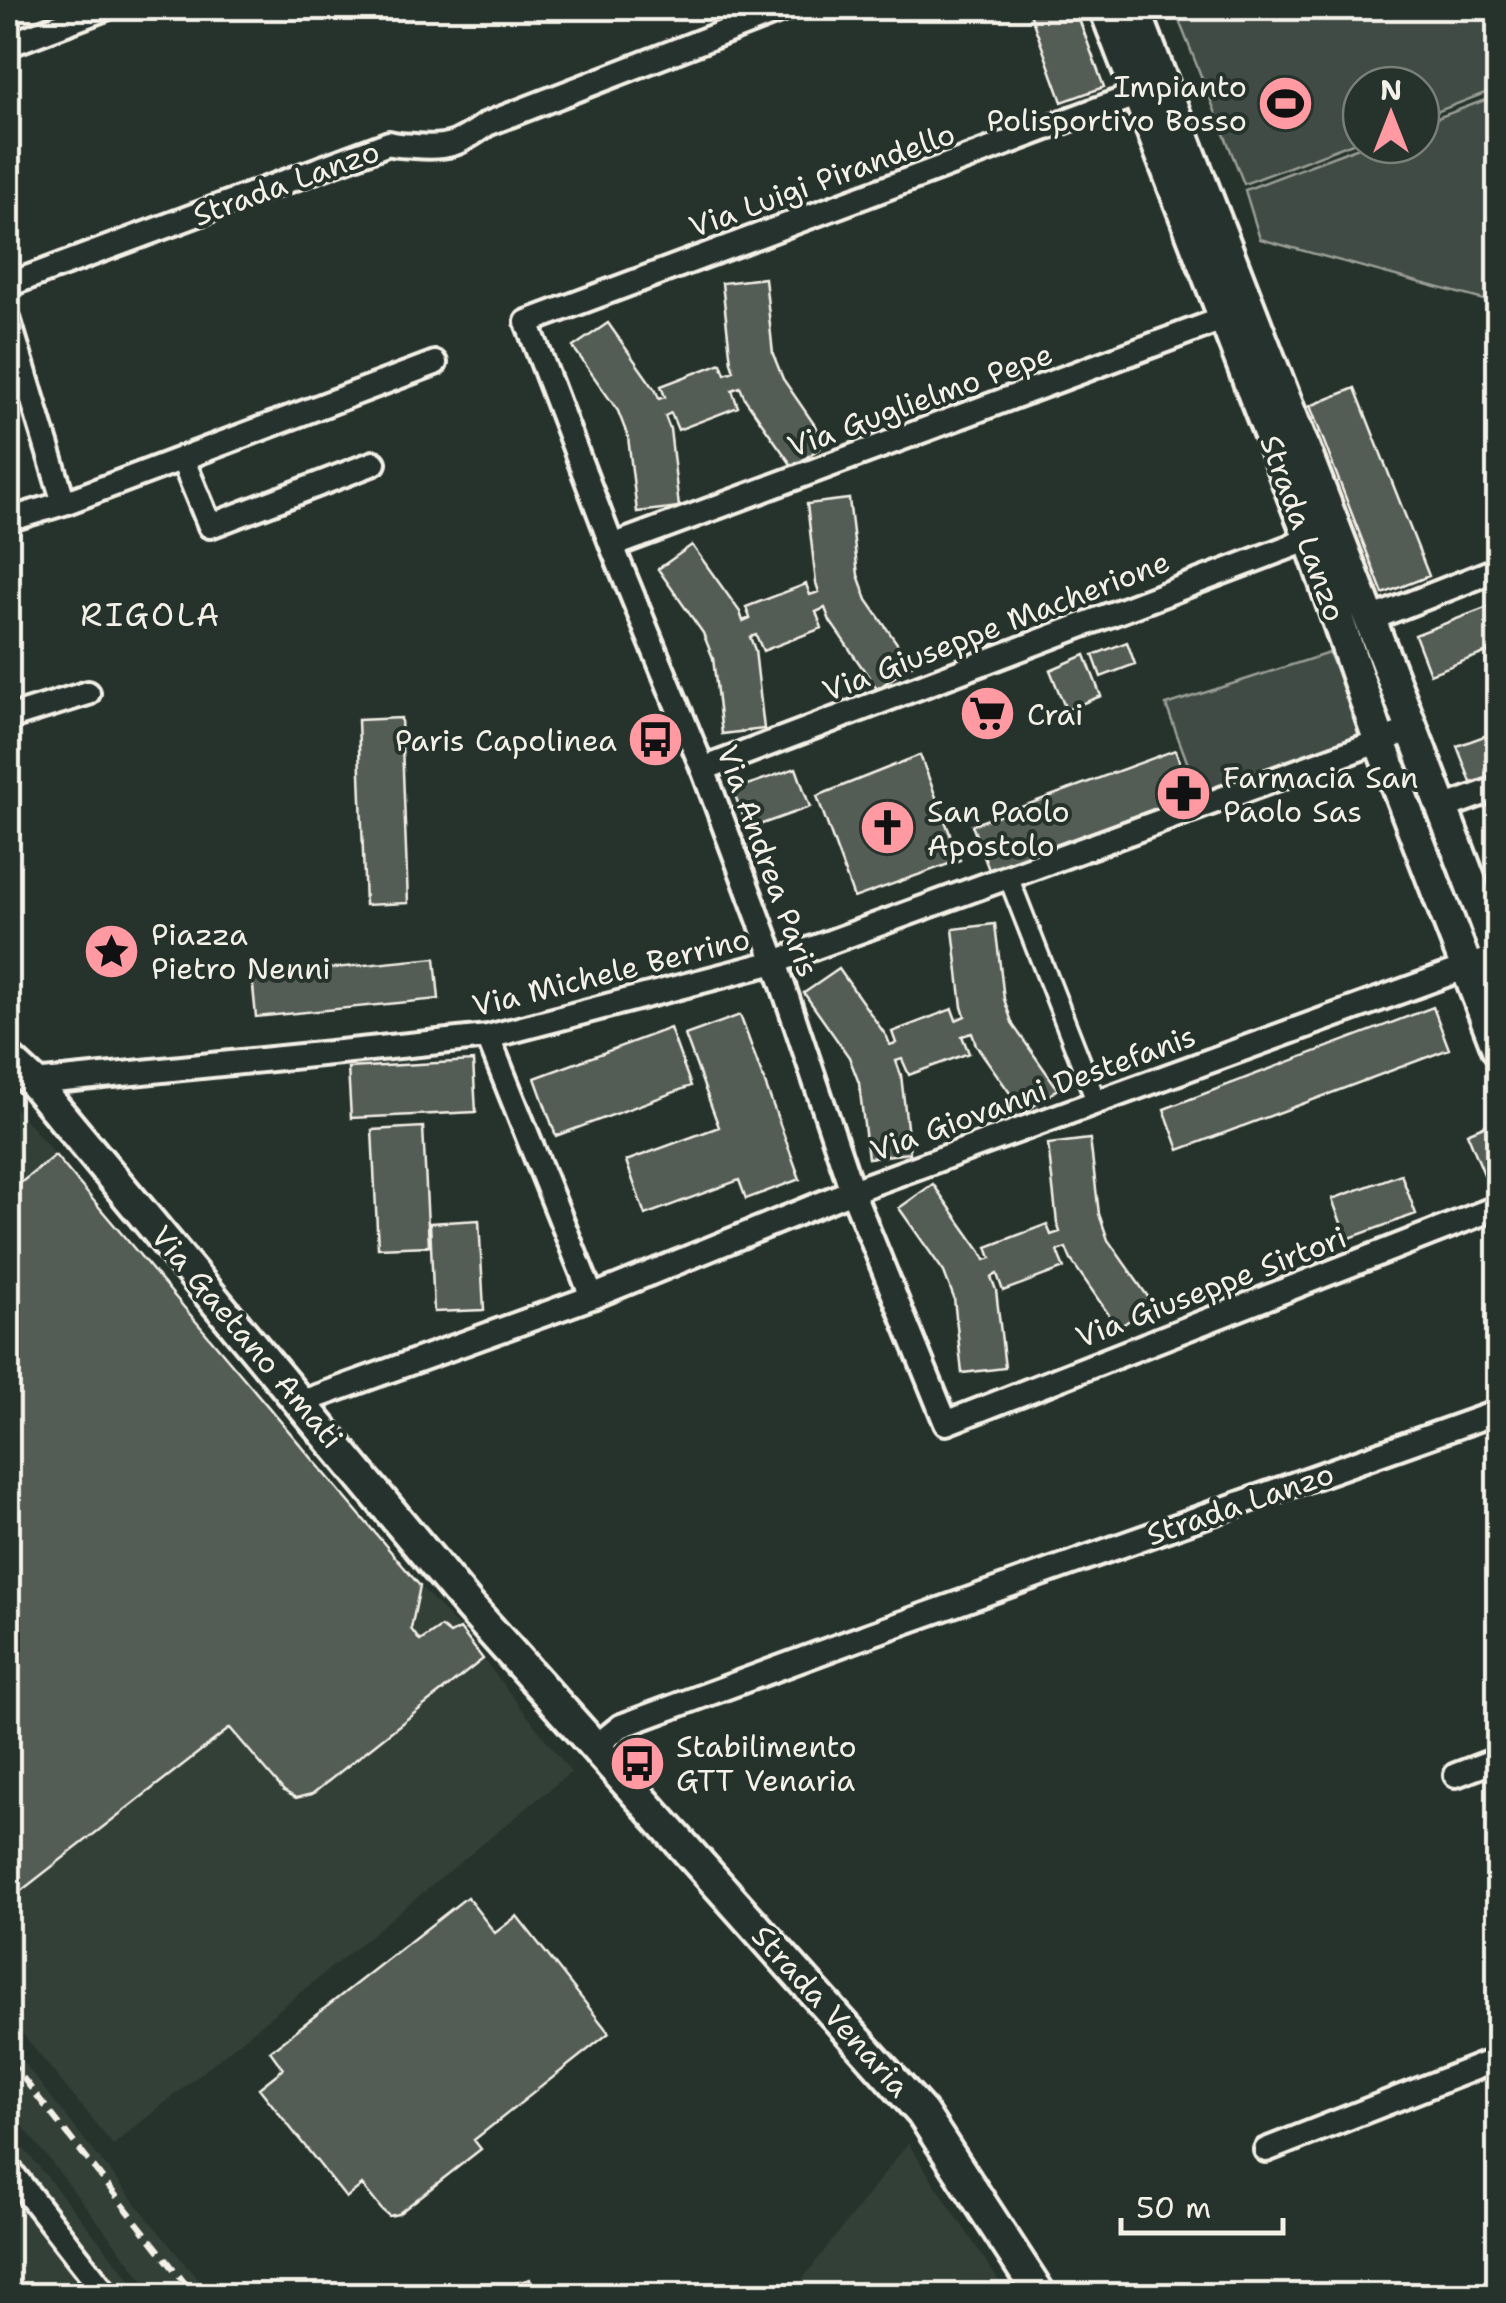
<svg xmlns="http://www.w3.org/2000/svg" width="1506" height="2303" font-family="'Shantell Sans',sans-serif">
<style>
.built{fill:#333f39}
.green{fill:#414b45;stroke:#9a9e96;stroke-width:2.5}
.building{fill:#525c55;stroke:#f4f1e8;stroke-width:2.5}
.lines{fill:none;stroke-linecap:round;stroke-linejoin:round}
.pedestrian-casing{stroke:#f4f1e8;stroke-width:25}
.minor-casing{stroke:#f4f1e8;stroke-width:30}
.tertiary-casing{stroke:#f4f1e8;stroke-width:38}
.pedestrian{stroke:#26332d;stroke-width:18}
.minor{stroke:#26332d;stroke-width:22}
.tertiary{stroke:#26332d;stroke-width:30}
.rail{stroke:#f4f1e8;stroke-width:6;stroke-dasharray:15 8;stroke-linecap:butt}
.labels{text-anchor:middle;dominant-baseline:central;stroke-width:8;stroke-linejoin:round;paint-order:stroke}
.poi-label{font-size:30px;fill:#f4f1e8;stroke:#26332d;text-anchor:start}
.street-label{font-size:30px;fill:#f4f1e8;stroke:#26332d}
.neighbourhood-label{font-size:32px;letter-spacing:2.5px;fill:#f4f1e8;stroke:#26332d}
</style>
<rect width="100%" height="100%" fill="#26332d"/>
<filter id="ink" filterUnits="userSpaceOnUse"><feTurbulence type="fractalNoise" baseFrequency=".01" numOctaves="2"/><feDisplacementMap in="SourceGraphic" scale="20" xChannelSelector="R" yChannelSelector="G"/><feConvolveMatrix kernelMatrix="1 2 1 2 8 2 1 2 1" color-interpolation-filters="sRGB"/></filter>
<g filter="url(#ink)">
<path class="built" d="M8,1099L420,1586L460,1629L571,1772L113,2145L8,2016Z
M8,2043L96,2154L210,2295H155L8,2107Z
M8,2129L143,2295H8Z
M908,2143L1008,2295H790Z"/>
<path class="green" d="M1174,8H1498V88L1421,118V85H1361V140L1244,184Z
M1498,95V300L1491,302L1260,239L1245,190L1364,145H1421V124Z
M1329,653L1365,735L1199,794L1166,705Z"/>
<path class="building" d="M1028,8H1075L1104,87L1062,102Z
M765,278L773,354L783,379L827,443L793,467L745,399L740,387L732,390L738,407L678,430L671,413L665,416L670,429L679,507L637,512L628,437L618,411L573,347L608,323L656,391L659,399L665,397L661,386L721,363L725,374L734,371L731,362L722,283Z
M1355,388L1429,576L1383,594L1310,406Z
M849,499L858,575L867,600L912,665L877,689L830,621L825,608L816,612L822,628L763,651L756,635L750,637L755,650L764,729L722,734L713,658L703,633L658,569L692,545L740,612L743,621L750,618L746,607L806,584L810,595L819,592L816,583L807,504Z
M1498,603V648L1430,674L1415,635Z
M1127,642L1135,664L1101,677L1093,655Z
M1085,655L1101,696L1066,710L1050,670Z
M401,718L408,903L365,905L358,720Z
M1498,731V775L1472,785L1457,746Z
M1175,750L1192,795L989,870L972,825Z
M920,755L960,860L854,898L817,796Z
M796,768L810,807L748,829L733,790Z
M995,924L1004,999L1013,1025L1058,1089L1024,1113L976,1045L972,1033L962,1036L969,1053L909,1075L902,1059L896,1061L901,1075L910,1153L868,1158L859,1083L849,1057L804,993L839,969L887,1037L890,1045L896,1043L892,1032L952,1009L956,1020L965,1016L962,1007L953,929Z
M435,958L439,999L256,1017L252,976Z
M1433,1007L1449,1049L1179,1150L1164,1109Z
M740,1015L800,1179L746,1199L739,1180L645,1215L626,1161L719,1127L685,1035Z
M670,1028L691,1086L556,1136L535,1078Z
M473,1061L476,1112L351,1118L348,1068Z
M1498,1120V1188L1491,1191L1467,1133Z
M423,1127L429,1246L378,1248L372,1130Z
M1090,1139L1099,1214L1108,1240L1153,1304L1118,1328L1071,1260L1066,1248L1057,1251L1064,1268L1003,1291L997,1274L991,1277L996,1290L1005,1368L962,1373L954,1298L944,1272L899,1208L933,1184L981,1252L985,1260L991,1258L987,1247L1047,1224L1051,1235L1060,1232L1057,1223L1048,1144Z
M55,1155L420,1586L411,1629L420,1641L441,1627L450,1634L460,1629L483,1659L312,1794L296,1798L284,1791L230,1728L8,1901V1193Z
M1401,1174L1416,1214L1347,1239L1332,1199Z
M479,1220L484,1310L434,1312L430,1223Z
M467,1897L495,1933L517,1916L609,2033L474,2140L481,2149L398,2214L389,2216L382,2210L362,2185L346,2198L259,2088L283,2069L270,2051Z
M530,2279L534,2296H470Z"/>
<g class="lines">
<defs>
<path id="pedestrian" d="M1008,876L1096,1101"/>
<path id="minor" d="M8,45L106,8
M1138,94L527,322L612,546L703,769L775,962L852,1191L946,1423L1498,1207
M8,285L389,143C398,146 406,145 415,146C449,149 459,144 487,124L787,8
M8,318L64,503
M182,458L210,526L374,463
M8,520L64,503L435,363
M612,546L1236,314
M1371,619L1498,569
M8,718L88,693
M703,769L1310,539
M1443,808L1498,788
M488,1037L592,1297
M34,1083L488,1037L775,962L1413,729
M302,1402L592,1297L852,1191L1498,956
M595,1747L621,1726L863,1637L1498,1412
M1456,1775L1498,1759
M1266,2150L1498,2059
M8,2168L108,2296"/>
<path id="tertiary" d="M1105,8L1310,539L1380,742L1498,1049
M1134,8C1254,324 1380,639 1498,956
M8,1059L34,1083L469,1606L922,2113L1041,2296"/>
</defs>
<use href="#pedestrian" class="pedestrian-casing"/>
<use href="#minor" class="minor-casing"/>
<use href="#tertiary" class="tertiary-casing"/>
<use href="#pedestrian" class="pedestrian"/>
<use href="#minor" class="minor"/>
<use href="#tertiary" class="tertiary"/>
<path class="rail" d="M8,2059L195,2296"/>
</g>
</g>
<defs>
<symbol id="stadium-disc" viewBox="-11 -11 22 22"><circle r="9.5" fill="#ff9aa2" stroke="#26332d"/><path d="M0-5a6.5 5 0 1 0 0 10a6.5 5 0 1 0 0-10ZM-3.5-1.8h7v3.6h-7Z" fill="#111"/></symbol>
<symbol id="supermarket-disc" viewBox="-11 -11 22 22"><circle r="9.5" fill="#ff9aa2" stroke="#26332d"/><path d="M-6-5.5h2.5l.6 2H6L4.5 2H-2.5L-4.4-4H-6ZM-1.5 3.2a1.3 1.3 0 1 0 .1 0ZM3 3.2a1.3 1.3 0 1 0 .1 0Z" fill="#111"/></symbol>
<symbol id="bus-disc" viewBox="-11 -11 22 22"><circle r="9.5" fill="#ff9aa2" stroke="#26332d"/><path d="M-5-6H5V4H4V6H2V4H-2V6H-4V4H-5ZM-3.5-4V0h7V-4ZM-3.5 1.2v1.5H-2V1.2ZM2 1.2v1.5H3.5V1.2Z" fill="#111"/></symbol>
<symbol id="pharmacy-disc" viewBox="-11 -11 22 22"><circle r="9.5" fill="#ff9aa2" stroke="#26332d"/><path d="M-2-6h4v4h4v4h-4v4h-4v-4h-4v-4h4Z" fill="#111"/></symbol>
<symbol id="church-disc" viewBox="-11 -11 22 22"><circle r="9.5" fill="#ff9aa2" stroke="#26332d"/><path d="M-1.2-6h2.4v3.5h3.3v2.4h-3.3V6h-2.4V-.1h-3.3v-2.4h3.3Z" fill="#111"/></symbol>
<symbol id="sight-disc" viewBox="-11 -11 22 22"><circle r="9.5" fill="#ff9aa2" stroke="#26332d"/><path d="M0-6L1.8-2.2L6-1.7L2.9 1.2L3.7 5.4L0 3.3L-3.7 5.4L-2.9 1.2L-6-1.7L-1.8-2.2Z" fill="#111"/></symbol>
</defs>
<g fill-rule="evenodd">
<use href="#stadium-disc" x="1254" y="72" width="63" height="63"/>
<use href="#supermarket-disc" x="956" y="682" width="63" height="63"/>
<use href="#bus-disc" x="624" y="708" width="63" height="63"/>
<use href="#pharmacy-disc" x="1152" y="762" width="63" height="63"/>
<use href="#church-disc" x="856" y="796" width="63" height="63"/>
<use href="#sight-disc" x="80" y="920" width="63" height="63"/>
<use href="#bus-disc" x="606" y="1732" width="63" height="63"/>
</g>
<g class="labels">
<g class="poi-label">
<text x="1247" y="86" text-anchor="end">Impianto<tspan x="1247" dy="34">Polisportivo Bosso</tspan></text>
<text x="1027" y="714">Crai</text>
<text x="617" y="740" text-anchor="end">Paris Capolinea</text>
<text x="1223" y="777">Farmacia San<tspan x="1223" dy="34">Paolo Sas</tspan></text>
<text x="927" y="811">San Paolo<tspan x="927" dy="34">Apostolo</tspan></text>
<text x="151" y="934">Piazza<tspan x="151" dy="34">Pietro Nenni</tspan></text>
<text x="676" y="1746">Stabilimento<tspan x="676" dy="34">GTT Venaria</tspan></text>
</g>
<g class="street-label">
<text transform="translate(822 180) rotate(-20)">Via Luigi Pirandello</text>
<text transform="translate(286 183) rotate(-20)">Strada Lanzo</text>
<text transform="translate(920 400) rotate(-20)">Via Guglielmo Pepe</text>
<text transform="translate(1303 528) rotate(70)">Strada Lanzo</text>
<text transform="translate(996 626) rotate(-21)">Via Giuseppe Macherione</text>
<text transform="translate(768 861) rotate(70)">Via Andrea Paris</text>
<text transform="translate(611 972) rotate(-14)">Via Michele Berrino</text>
<text transform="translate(1033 1093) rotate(-20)">Via Giovanni Destefanis</text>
<text transform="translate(1211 1287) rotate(-21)">Via Giuseppe Sirtori</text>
<text transform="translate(247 1337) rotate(50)">Via Gaetano Amati</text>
<text transform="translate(1240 1504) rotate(-19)">Strada Lanzo</text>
<text transform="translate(831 2011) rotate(48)">Strada Venaria</text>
</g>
<g class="neighbourhood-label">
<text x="151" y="614">RIGOLA</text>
</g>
</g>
<rect width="1506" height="2303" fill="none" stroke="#26332d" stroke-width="40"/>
<rect x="20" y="20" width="1466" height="2263" fill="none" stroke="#f4f1e8" stroke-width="4" filter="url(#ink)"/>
<g transform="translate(1391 115)"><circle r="48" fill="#26332d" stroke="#787f78" stroke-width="2.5"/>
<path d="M0-8L18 38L0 25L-18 38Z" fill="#ff9aa2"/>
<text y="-15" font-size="28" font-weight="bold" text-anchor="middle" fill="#f4f1e8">N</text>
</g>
<path d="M1121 2218v15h162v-15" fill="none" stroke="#f4f1e8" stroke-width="5"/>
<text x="1136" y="2218" font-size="30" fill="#f4f1e8" stroke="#26332d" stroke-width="8" paint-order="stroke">50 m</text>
</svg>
